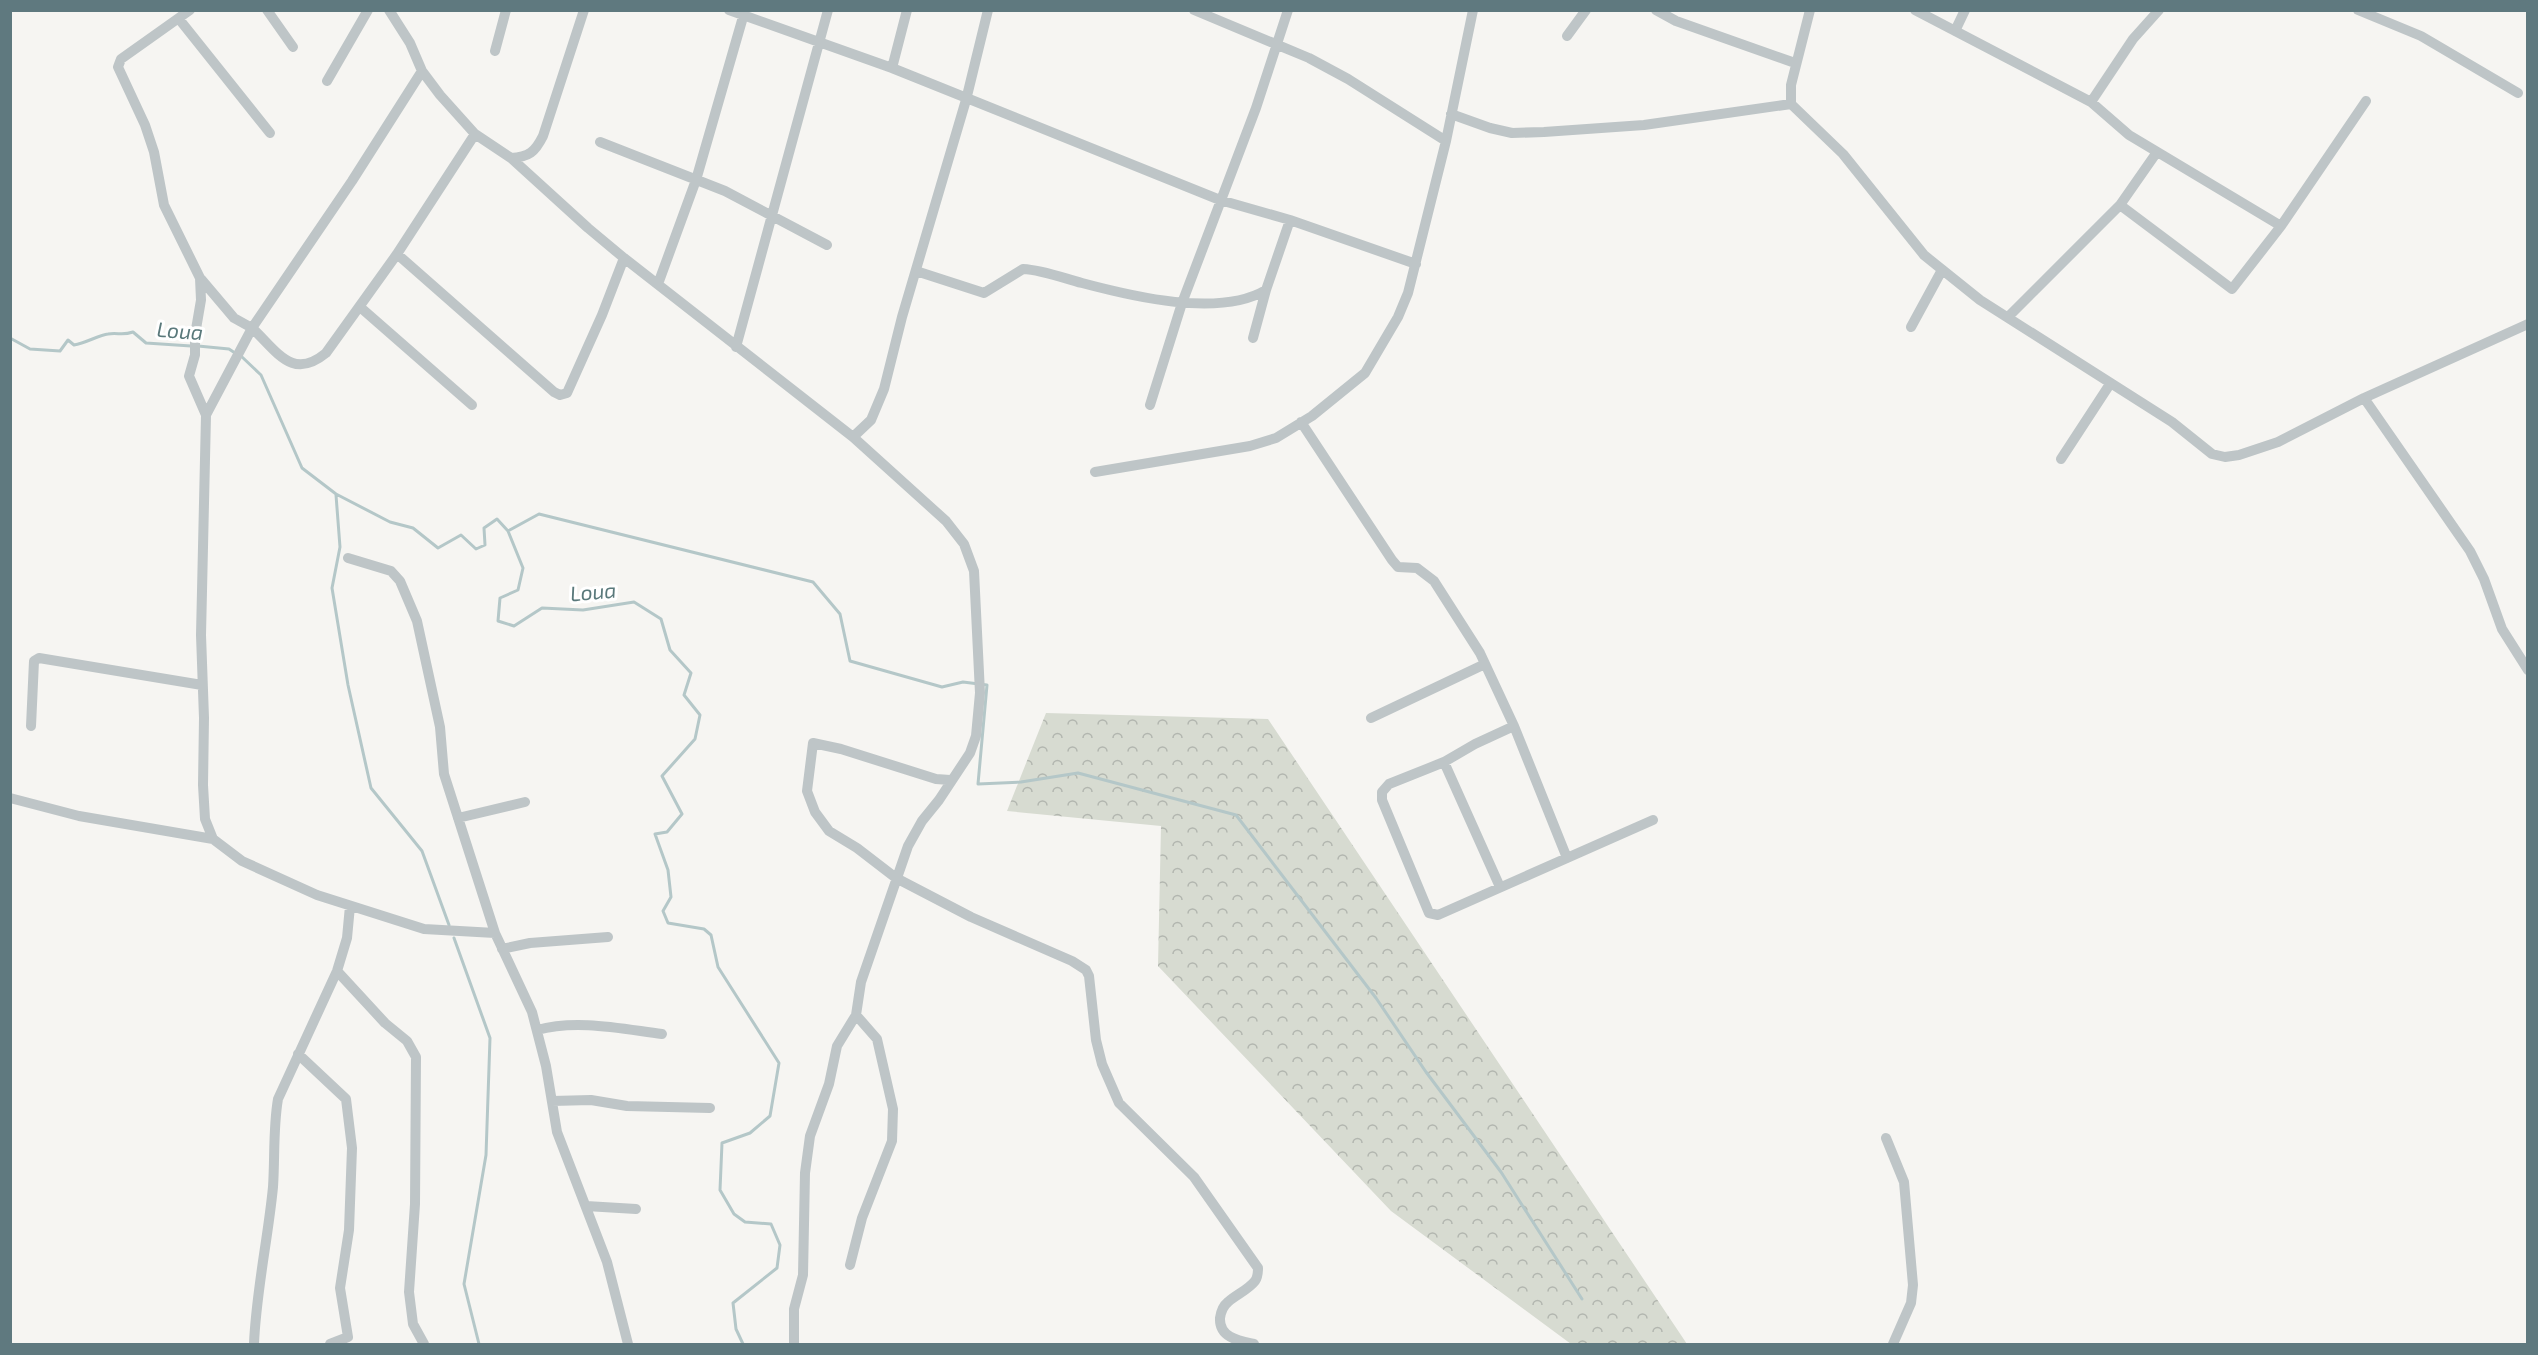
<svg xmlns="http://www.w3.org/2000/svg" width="2538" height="1355" font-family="'Exo 2',sans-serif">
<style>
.forest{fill:url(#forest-crowns)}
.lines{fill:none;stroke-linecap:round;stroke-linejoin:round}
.stream{stroke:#b4c7c8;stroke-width:3}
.minor{stroke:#bec5c7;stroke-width:10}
.labels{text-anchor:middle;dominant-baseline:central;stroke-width:6;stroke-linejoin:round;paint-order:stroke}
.water-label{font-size:21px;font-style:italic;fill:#5a797b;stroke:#fff}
</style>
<defs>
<pattern id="forest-crowns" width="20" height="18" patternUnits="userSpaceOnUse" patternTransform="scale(1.5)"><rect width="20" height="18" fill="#d7dbd1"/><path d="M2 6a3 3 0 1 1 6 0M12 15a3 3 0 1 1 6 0" fill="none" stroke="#b2b6af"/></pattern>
</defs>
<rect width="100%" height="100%" fill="#f6f5f2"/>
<path class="forest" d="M1046,713L1268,719L1687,1344H1571L1391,1211L1158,966L1161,826L1007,811Z"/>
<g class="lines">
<path class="stream" d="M10,338L30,349L60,351L68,340L74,345C86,343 99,335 108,334C118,332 121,336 133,332L146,343L191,346
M198,346L229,349L235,353
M241,356L261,375L302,468L336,494L390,522L413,528L438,548L461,535L476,549L485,545L484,528L497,519L508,531L523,568L518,590L500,598L498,621L514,626L542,608L583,610L634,602L661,619L670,650L691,673L684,695L700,715L695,739L662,776L682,814L667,832L655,834L668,870L671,897L663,911L668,923L704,929L711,935L718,967L779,1063L770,1116L750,1133L722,1143L720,1190L734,1214L745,1222L771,1224L780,1245L777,1268L733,1303L736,1329L743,1344
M336,495L340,547L332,588L348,685L371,788L422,851L449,925
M508,531L539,514L813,582L840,614L850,661L942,687L963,682L987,685L978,784L1021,782L1078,773L1236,815L1376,998L1426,1072L1501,1172L1582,1299
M454,938L490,1038L486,1155L464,1284L479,1344"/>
<path class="minor" d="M190,10L121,59L118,67L145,125L154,152L164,205L200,278L201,300L195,335V355L189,376L206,415L201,635L204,718L203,785L205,819L213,839
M267,10L293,47
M389,10L410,43L422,71L440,95L475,134L511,158L588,228L624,258L853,437L946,521L964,544L974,571L980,693L976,736L970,753L939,800L922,821L908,846L861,982L856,1015L837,1046L829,1084L810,1136L805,1173L803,1275L794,1309V1344
M729,10L892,68L1220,200L1290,220L1416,264
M1194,10L1309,58L1348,79L1446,141
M1656,10L1676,21L1795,63
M1915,10L2091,102L2129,135L2281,226
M2358,10L2421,36L2518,93
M179,19L270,133
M1955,31L1965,10
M1567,36L1586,10
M495,51L506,10
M892,68L907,10
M422,71L352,181L252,328C277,351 292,381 326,353L397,254L475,134
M327,81L368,10
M2091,102L2133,39L2159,10
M1791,104V85L1810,10
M1451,114L1490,128L1512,133L1544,132L1644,125L1791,104L1843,154L1924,255L1980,300L2172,422L2212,454L2225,457L2239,455L2278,442L2364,398L2528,324
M600,142L725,191L827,245
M511,158C529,157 535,152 543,136L584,10
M2120,205L2232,289L2281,226L2366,101
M397,254L554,392L560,395L567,393L602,315L624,258
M916,271L984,293L1023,269C1043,270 1063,278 1082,283C1131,296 1219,318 1266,290
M201,279L234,318L252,328L206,415
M658,284L696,180L745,10
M360,307L472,405
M2008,317L2120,205L2157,152
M1911,327L1942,270
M1253,338L1266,290L1290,220
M736,347L828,10
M2364,398L2470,551L2484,579L2502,629L2528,670
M1150,405L1182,303L1256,108L1288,10
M1301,422L1392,560L1398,567L1417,568L1434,581L1480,653L1514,726L1567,858
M853,437L871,420L884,389L902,317L966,100L988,10
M2061,459L2110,384
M1095,472L1250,446L1276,438L1312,416L1365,373L1398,317L1408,293L1446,141L1473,10
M348,558L391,571L400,581L417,621L440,727L444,774L495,933L532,1012L546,1066L557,1132L607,1262L628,1344
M1371,718L1485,664
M31,726L34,661L39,658L202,685
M1514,726L1475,744L1444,762L1389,784L1382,792V800L1429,913L1438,915L1653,820
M1444,762L1500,887
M950,780L936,779L841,749L813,743L807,791L815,812L829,831L857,848L896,878L971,917L1072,961L1086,970L1089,976L1096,1040L1102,1064L1119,1103L1194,1177L1258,1268C1258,1273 1258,1277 1255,1281C1248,1290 1237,1294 1228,1302C1223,1306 1221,1311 1220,1318C1219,1338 1240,1341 1254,1344
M10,798L79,816L213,839L242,861L317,895L424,929L495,933
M458,818L525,802
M502,949L530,943L608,937
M337,971L385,1023L407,1041L416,1057L415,1204L409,1292L413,1324L424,1344
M537,1030C577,1019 622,1029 662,1034
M298,1054L346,1099L352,1148L349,1230L340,1288L348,1337L330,1344
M552,1101L591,1100L627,1106L710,1108
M1886,1138L1904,1182L1913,1285L1911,1303L1893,1344
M586,1206L636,1209
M850,1265L862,1218L892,1141L893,1109L877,1039L856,1015
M254,1344C256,1292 268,1239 273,1187C275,1157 273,1128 278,1099L337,971L347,938L350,906"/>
</g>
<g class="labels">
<g class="water-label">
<text transform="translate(180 330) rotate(4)">Loua</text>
<text transform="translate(593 591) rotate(-5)">Loua</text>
</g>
</g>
<rect width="2538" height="1355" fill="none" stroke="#5f797f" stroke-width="24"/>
</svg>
